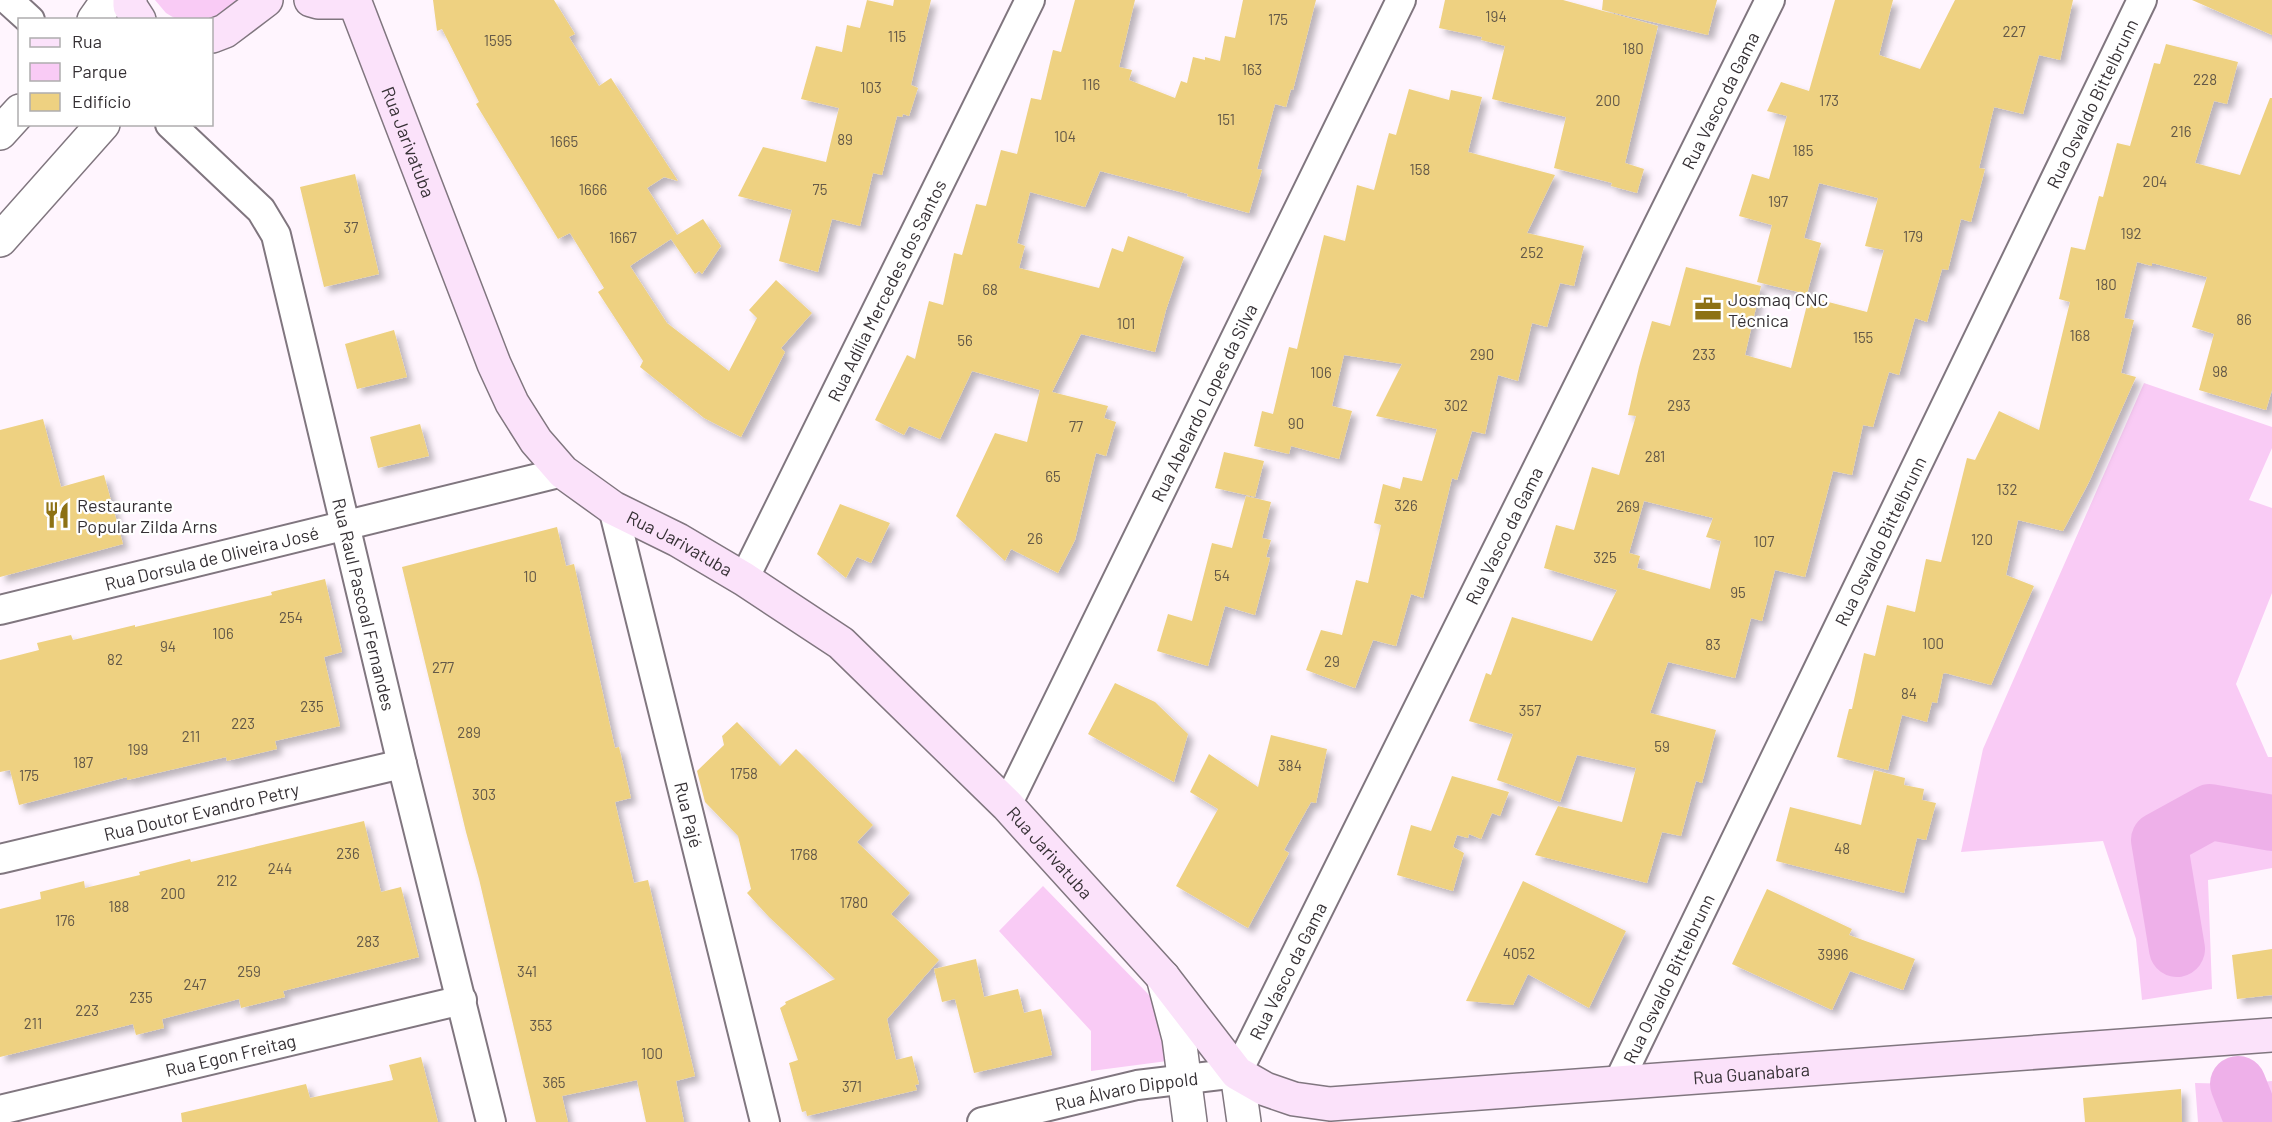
<svg xmlns="http://www.w3.org/2000/svg" width="2272" height="1122" font-family="Barlow,sans-serif">
<style>
.green{fill:#f9cbf5}
.lines{fill:none;stroke-linecap:round;stroke-linejoin:round}
.river{stroke:#eeb0e9;stroke-width:56}
.building{fill:#eed181;fill-rule:evenodd;filter:url(#shadow)}
.minor-casing{stroke:#80767f;stroke-width:32}
.tertiary-casing{stroke:#80767f;stroke-width:36}
.secondary-casing{stroke:#80767f;stroke-width:36}
.minor{stroke:#fff;stroke-width:28}
.tertiary{stroke:#fff;stroke-width:33}
.secondary{stroke:#fbe2fa;stroke-width:33}
.labels{text-anchor:middle;dominant-baseline:central;stroke-width:4.5;stroke-linejoin:round;paint-order:stroke}
.number-label{font-size:15px;fill:#645948}
.street-label{font-size:18px;fill:#363135;stroke:#fff}
.poi-label{font-size:18px;fill:#363135;stroke:#fff;text-anchor:start}
</style>
<defs>
<filter id="shadow"><feDropShadow dx="5.5" dy="5.5" stdDeviation="3" flood-color="#0004"/></filter>
</defs>
<rect width="100%" height="100%" fill="#fff5fe"/>
<path class="green" d="M155,0H239L223,14L209,20L176,19L166,13Z
M2144,383L2272,427V448L2249,500L2272,508V593L2236,684L2268,757H2272V868L2208,880L2212,989L2142,1000L2136,939L2103,841L1961,852L1983,749Z
M1043,886L1149,995L1166,1022L1175,1060L1091,1071V1031L999,931Z
M2272,1081V1122H2198L2195,1083L2238,1084Z"/>
<g class="lines">
<path class="river" d="M2177,949L2159,840L2210,812L2272,823
M2238,1084L2253,1122"/>
</g>
<path class="building" d="M433,0H554L575,34L569,37L599,86L611,78L678,181L664,177L647,188L677,235L703,219L721,246L702,274L699,271L695,274L671,239L630,266L667,323L729,371L757,318L749,310L776,280L812,313L781,348L785,352L741,437L704,418L640,367L643,361L598,292L604,288L570,233L558,239L476,104L479,102L442,29L437,31Z
M867,0L893,6L894,0H931L911,85L918,88L909,116L903,114L902,117L897,116L882,175L873,173L860,226L832,219L818,272L779,261L792,210L738,196L763,147L826,162L839,108L801,99L816,46L842,52L847,25L860,28Z
M1075,0H1135L1119,67L1132,70L1129,80L1175,98L1181,81L1187,83L1193,57L1205,60V57L1220,61L1225,36L1235,38L1243,0H1316L1293,90L1291,89L1286,107L1275,104L1257,169L1262,170L1249,213L1187,196L1188,194L1100,171L1085,207L1030,192L1017,243L1025,246L1019,268L1099,288L1112,248L1123,252L1128,236L1184,257L1166,310L1155,352L1081,334L1052,392L1108,406L1104,418L1116,422L1106,456L1096,453L1075,540L1058,573L1011,549L1005,561L956,516L995,433L1027,442L1040,390L972,371L940,439L909,426L904,435L875,420L907,355L915,359L929,301L943,305L954,253L962,255L976,204L986,206L1001,150L1017,154L1031,98L1041,100L1053,50L1061,52Z
M1445,0H1563L1658,26L1625,163L1644,169L1637,193L1611,186L1612,183L1554,168L1566,117L1492,99L1505,46L1481,40L1482,37L1439,28Z
M1603,0H1717L1708,35L1602,10Z
M1835,0H1893L1879,55L1920,69L1955,0H2073L2060,60L2039,55L2023,114L1994,107L1979,168L1985,169L1971,222L1961,219L1948,270L1942,269L1927,322L1915,318L1899,375L1889,372L1873,427L1863,425L1852,475L1833,471L1805,577L1775,570L1762,621L1751,618L1735,678L1668,662L1650,713L1716,730L1702,783L1696,781L1681,836L1662,832L1647,883L1535,855L1558,806L1622,822L1636,768L1577,755L1560,802L1497,780L1513,734L1469,721L1486,673L1491,675L1512,617L1592,641L1617,590L1544,568L1556,525L1574,530L1592,467L1619,475L1636,416L1628,415L1639,367L1652,321L1670,326L1686,267L1761,286L1745,355L1791,368L1809,297L1867,312L1884,250L1865,246L1878,198L1819,183L1804,238L1821,243L1807,294L1757,282L1772,225L1739,216L1752,174L1769,179L1787,116L1767,111L1781,82L1809,91ZM1644,501L1713,518L1706,537L1721,541L1710,589L1637,568L1640,556L1629,553Z
M2192,0H2272V35Z
M2166,44L2238,62L2227,104L2214,101L2195,163L2240,175L2270,98H2272V390L2266,410L2199,390L2214,334L2192,327L2207,277L2152,263V266L2137,262L2124,318L2134,320L2121,373L2136,377L2089,482L2063,531L2018,520L2006,575L2034,586L1991,685L1945,673L1943,674L1937,703L1932,702L1927,722L1902,715L1888,770L1837,757L1849,709H1852L1864,653L1875,656L1887,605L1915,612L1926,559L1941,562L1967,458L1975,460L1999,411L2039,430L2070,302L2059,299L2071,247L2085,250L2099,196L2103,197L2117,143L2130,146L2154,63L2160,64Z
M1409,89L1449,100L1451,90L1482,97L1468,152L1555,175L1527,233L1584,246L1574,286L1560,283L1547,327L1532,323L1518,381L1498,375L1485,434L1472,431L1457,480L1452,478L1423,598L1411,594L1396,646L1373,640L1355,688L1306,670L1321,630L1342,635L1356,580L1368,583L1381,525L1374,523L1383,484L1400,489L1403,477L1422,481L1437,429L1376,416L1402,364L1344,355L1332,406L1352,411L1339,459L1291,446L1289,454L1254,446L1262,411L1273,414L1289,347L1297,349L1324,235L1345,241L1357,185L1374,190L1389,133L1396,135Z
M355,174L379,274L324,287L300,187Z
M394,330L407,377L357,389L345,344Z
M43,419L61,487L104,475L123,544L0,577V430Z
M420,424L429,456L378,468L370,437Z
M1224,452L1264,461L1255,497L1215,488Z
M1246,496L1271,502L1262,538L1271,540L1266,557L1270,558L1255,615L1225,606L1208,666L1157,651L1168,614L1192,621L1212,543L1232,548Z
M840,504L890,523L871,563L857,557L846,578L817,554Z
M557,527L566,566L574,564L615,748L619,747L631,798L615,802L634,883L648,880L695,1076L676,1081L684,1122H646L637,1080L562,1096L568,1122H536L479,879L466,832L402,567Z
M325,579L342,652L324,657L340,726L275,741L277,749L227,761L226,757L127,780V777L19,805L10,770L0,772V660L39,650L37,643L71,635L73,640L135,625V627L272,595L271,592Z
M1115,683L1155,702L1188,734L1174,782L1088,734Z
M737,722L780,766L796,749L873,825L857,842L910,893L891,914L939,960L887,1019L896,1060L912,1056L919,1084L915,1085L917,1090L807,1116L806,1111L802,1112L789,1063L798,1060L780,1008L786,1004L785,1002L835,979L769,917L747,893L751,889L738,836L705,802L697,771L724,745L722,736Z
M1271,735L1327,749L1316,803L1311,802L1284,850L1289,853L1248,928L1176,886L1218,809L1190,792L1209,754L1258,787Z
M1874,770L1905,778L1904,785L1924,789L1922,800L1936,803L1926,840L1917,838L1904,893L1776,861L1790,807L1861,825Z
M1452,776L1509,792L1500,816L1492,813L1481,839L1469,834L1468,838L1457,835L1453,847L1464,853L1453,891L1397,875L1411,825L1431,831Z
M364,821L381,892L401,887L419,957L283,991L285,997L241,1008L239,999L162,1019L164,1028L136,1035L133,1024L0,1057V909L41,899L40,892L84,881L85,888L140,875L139,872L190,859L191,862Z
M1523,881L1626,931L1589,1008L1528,974L1513,1005L1466,1001Z
M1767,889L1852,929L1849,935L1915,959L1903,990L1850,971L1832,1010L1732,964Z
M2272,949V995L2237,999L2232,955Z
M976,959L984,997L1018,989L1024,1013L1041,1009L1052,1055L974,1073L955,999L942,1002L934,969Z
M421,1057L438,1122H182L181,1113L306,1084L310,1098L393,1080L389,1065Z
M2181,1089L2182,1122H2085L2083,1098Z"/>
<g class="lines">
<defs>
<g id="minor">
<path d="M8,0L30,20"/>
<path id="s1" d="M170,124L261,210L276,235L402,764L491,1122"/>
<path id="s2" d="M613,508L765,1122"/>
<path id="s3" d="M744,579L1030,0"/>
<path id="s4" d="M0,610L563,472"/>
<path id="s5" d="M1007,805L1401,0"/>
<path id="s6" d="M0,859L402,764"/>
<path id="s7" d="M1618,1083L2142,0"/>
<path id="s8" d="M0,1110L462,1000"/>
<path id="s9" d="M982,1122L1137,1085L1237,1073L1770,0"/>
</g>
<path id="tertiary" d="M94,20L108,0
M0,133L20,111
M0,240L103,124
M1163,977L1179,1038L1190,1122
M1237,1073L1244,1122"/>
<g id="secondary">
<path d="M130,0V6L139,20"/>
<path d="M311,0L318,2H353"/>
<path id="s10" d="M354,0L494,364L512,403L536,441L563,472L613,508L678,540L744,579L841,643L1007,805L1163,977L1237,1073L1265,1089L1294,1099L1330,1104L2272,1035"/>
<path d="M212,36L225,31L266,0"/>
</g>
</defs>
<use href="#minor" class="minor-casing"/>
<use href="#tertiary" class="tertiary-casing"/>
<use href="#secondary" class="secondary-casing"/>
<use href="#minor" class="minor"/>
<use href="#tertiary" class="tertiary"/>
<use href="#secondary" class="secondary"/>
</g>
<defs>
<symbol id="office-bare" viewBox="-9 -9 18 18"><path d="M-6-3h4V-5.5h4V-3h4V5H-6ZM-1-4.5V-3h2v-1.5ZM-6 0V1H6V0Z" fill="#8d7114" stroke="#fff" stroke-width="2.5" paint-order="stroke"/></symbol>
<symbol id="restaurant-bare" viewBox="-9 -9 18 18"><path d="M-5-6h1v4h1v-4h1v4h1v-4h1v5L-1.5 .5V6h-2V.5L-5-1ZM5-6V6H3V1.5H1.5Q1.5-4 5-6Z" fill="#8d7114" stroke="#fff" stroke-width="2.5" paint-order="stroke"/></symbol>
</defs>
<g fill-rule="evenodd">
<use href="#office-bare" x="1689" y="290" width="38" height="38"/>
<use href="#restaurant-bare" x="38" y="496" width="38" height="38"/>
</g>
<g class="labels">
<g class="number-label">
<text x="1496" y="16">194</text>
<text x="1278" y="19">175</text>
<text x="2014" y="31">227</text>
<text x="897" y="36">115</text>
<text x="498" y="40">1595</text>
<text x="1633" y="48">180</text>
<text x="1252" y="69">163</text>
<text x="2205" y="79">228</text>
<text x="1091" y="84">116</text>
<text x="871" y="87">103</text>
<text x="1608" y="100">200</text>
<text x="1829" y="100">173</text>
<text x="1226" y="119">151</text>
<text x="2181" y="131">216</text>
<text x="1065" y="136">104</text>
<text x="845" y="139">89</text>
<text x="564" y="141">1665</text>
<text x="1803" y="150">185</text>
<text x="1420" y="169">158</text>
<text x="2155" y="181">204</text>
<text x="593" y="189">1666</text>
<text x="820" y="189">75</text>
<text x="1778" y="201">197</text>
<text x="351" y="227">37</text>
<text x="2131" y="233">192</text>
<text x="1913" y="236">179</text>
<text x="623" y="237">1667</text>
<text x="1532" y="252">252</text>
<text x="2106" y="284">180</text>
<text x="990" y="289">68</text>
<text x="2244" y="319">86</text>
<text x="1126" y="323">101</text>
<text x="2080" y="335">168</text>
<text x="1863" y="337">155</text>
<text x="965" y="340">56</text>
<text x="1482" y="354">290</text>
<text x="1704" y="354">233</text>
<text x="2220" y="371">98</text>
<text x="1321" y="372">106</text>
<text x="1456" y="405">302</text>
<text x="1679" y="405">293</text>
<text x="1296" y="423">90</text>
<text x="1076" y="426">77</text>
<text x="1655" y="456">281</text>
<text x="1053" y="476">65</text>
<text x="2007" y="489">132</text>
<text x="1406" y="505">326</text>
<text x="1628" y="506">269</text>
<text x="1035" y="538">26</text>
<text x="1982" y="539">120</text>
<text x="1764" y="541">107</text>
<text x="1605" y="557">325</text>
<text x="1222" y="575">54</text>
<text x="530" y="576">10</text>
<text x="1738" y="592">95</text>
<text x="291" y="617">254</text>
<text x="223" y="633">106</text>
<text x="1933" y="643">100</text>
<text x="1713" y="644">83</text>
<text x="168" y="646">94</text>
<text x="115" y="659">82</text>
<text x="1332" y="661">29</text>
<text x="443" y="667">277</text>
<text x="1909" y="693">84</text>
<text x="312" y="706">235</text>
<text x="1530" y="710">357</text>
<text x="243" y="723">223</text>
<text x="469" y="732">289</text>
<text x="191" y="736">211</text>
<text x="1662" y="746">59</text>
<text x="138" y="749">199</text>
<text x="83" y="762">187</text>
<text x="1290" y="765">384</text>
<text x="744" y="773">1758</text>
<text x="29" y="775">175</text>
<text x="484" y="794">303</text>
<text x="1842" y="848">48</text>
<text x="348" y="853">236</text>
<text x="804" y="854">1768</text>
<text x="280" y="868">244</text>
<text x="227" y="880">212</text>
<text x="173" y="893">200</text>
<text x="854" y="902">1780</text>
<text x="119" y="906">188</text>
<text x="65" y="920">176</text>
<text x="368" y="941">283</text>
<text x="1519" y="953">4052</text>
<text x="1833" y="954">3996</text>
<text x="249" y="971">259</text>
<text x="527" y="971">341</text>
<text x="195" y="984">247</text>
<text x="141" y="997">235</text>
<text x="87" y="1010">223</text>
<text x="33" y="1023">211</text>
<text x="541" y="1025">353</text>
<text x="652" y="1053">100</text>
<text x="554" y="1082">365</text>
<text x="852" y="1086">371</text>
</g>
<g class="street-label">
<text stroke="none"><textPath href="#s9" startOffset="1346">Rua Vasco da Gama</textPath></text>
<text stroke="none"><textPath href="#s7" startOffset="1088">Rua Osvaldo Bittelbrunn</textPath></text>
<text stroke="none"><textPath href="#s10" startOffset="152">Rua Jarivatuba</textPath></text>
<text stroke="none"><textPath href="#s3" startOffset="322">Rua Adília Mercedes dos Santos</textPath></text>
<text stroke="none"><textPath href="#s5" startOffset="448">Rua Abelardo Lopes da Silva</textPath></text>
<text stroke="none"><textPath href="#s9" startOffset="860">Rua Vasco da Gama</textPath></text>
<text stroke="none"><textPath href="#s7" startOffset="602">Rua Osvaldo Bittelbrunn</textPath></text>
<text stroke="none"><textPath href="#s10" startOffset="656">Rua Jarivatuba</textPath></text>
<text stroke="none"><textPath href="#s4" startOffset="218">Rua Dorsula de Oliveira José</textPath></text>
<text stroke="none"><textPath href="#s1" startOffset="534">Rua Raul Pascoal Fernandes</textPath></text>
<text stroke="none"><textPath href="#s6" startOffset="207">Rua Doutor Evandro Petry</textPath></text>
<text stroke="none"><textPath href="#s2" startOffset="316">Rua Pajé</textPath></text>
<text stroke="none"><textPath href="#s10" startOffset="1142">Rua Jarivatuba</textPath></text>
<text stroke="none"><textPath href="#s9" startOffset="374">Rua Vasco da Gama</textPath></text>
<text stroke="none"><textPath href="#s7" startOffset="116">Rua Osvaldo Bittelbrunn</textPath></text>
<text stroke="none"><textPath href="#s8" startOffset="237">Rua Egon Freitag</textPath></text>
<text stroke="none"><textPath href="#s10" startOffset="1953">Rua Guanabara</textPath></text>
<text stroke="none"><textPath href="#s9" startOffset="148">Rua Álvaro Dippold</textPath></text>
</g>
<g class="poi-label">
<text x="1728" y="299">Josmaq CNC<tspan x="1728" dy="21">Técnica</tspan></text>
<text x="77" y="505">Restaurante<tspan x="77" dy="21">Popular Zilda Arns</tspan></text>
</g>
</g>
<rect x="18" y="18" width="195" height="108" fill="#ffffff" stroke="#afadae" stroke-width="1.5"/>
<rect x="30" y="38" width="30" height="9" fill="#fbe2fa" stroke="#afadae" stroke-width="1.5"/>
<text x="72" y="48" font-size="18" fill="#363135">Rua</text>
<rect x="30" y="63" width="30" height="18" fill="#f9cbf5" stroke="#afadae" stroke-width="1.5"/>
<text x="72" y="78" font-size="18" fill="#363135">Parque</text>
<rect x="30" y="93" width="30" height="18" fill="#eed181" stroke="#afadae" stroke-width="1.5"/>
<text x="72" y="108" font-size="18" fill="#363135">Edifício</text>
</svg>
